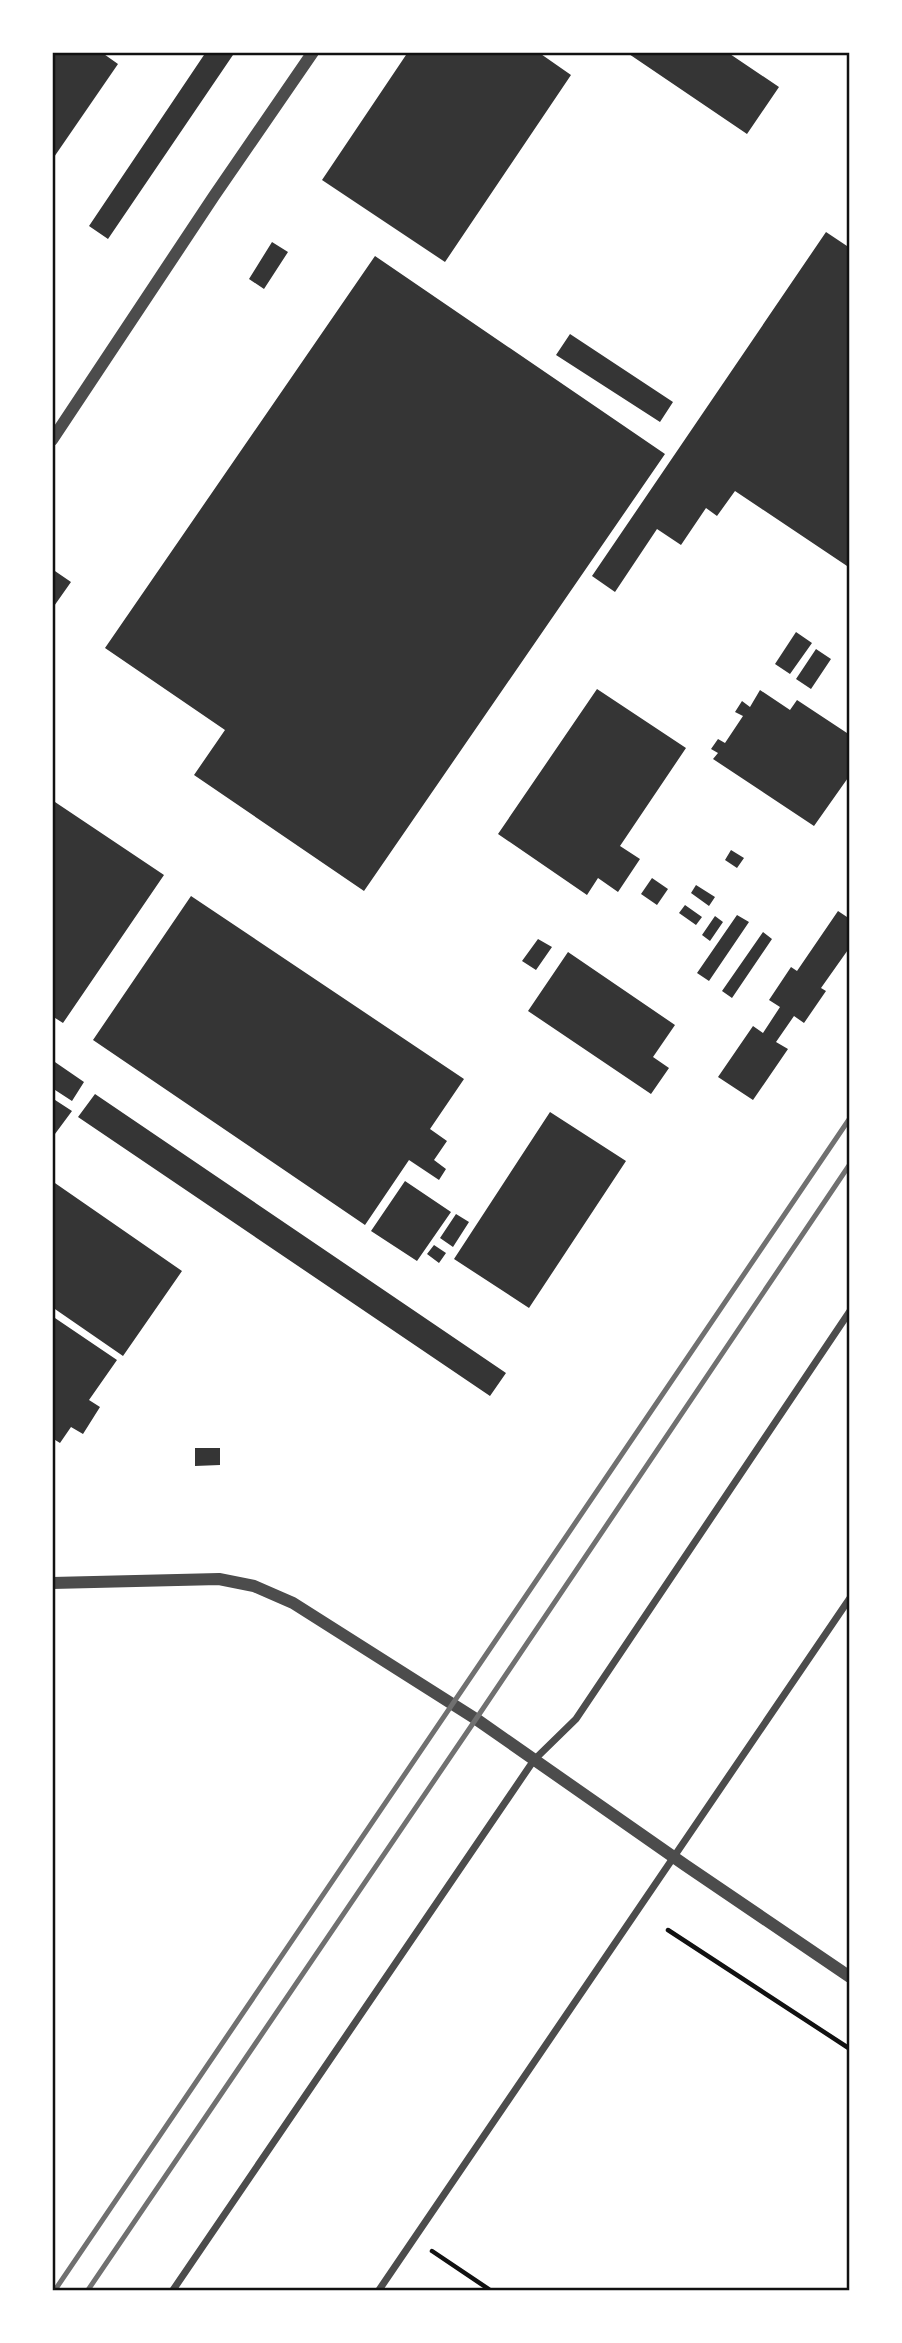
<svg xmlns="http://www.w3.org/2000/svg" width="902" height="2343" font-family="Rubik,sans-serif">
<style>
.building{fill:#353535}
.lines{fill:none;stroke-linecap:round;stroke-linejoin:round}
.path{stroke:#111;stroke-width:4.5}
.minor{stroke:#4c4c4c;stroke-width:7}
.tertiary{stroke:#4c4c4c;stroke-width:12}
.rail{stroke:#707070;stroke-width:5}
.neatline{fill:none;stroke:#111;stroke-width:2.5}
</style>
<rect width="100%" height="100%" fill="#fff"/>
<path class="building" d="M52,52H101L118,64L52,160Z
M206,52H235L108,239L89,226Z
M408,52H538L571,75L445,262L322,180Z
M626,52H727L779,87L747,134Z
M826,232L850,248V568L735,491L717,516L706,508L681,545L657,529L615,592L592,576Z
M272,242L288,252L264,289L249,279Z
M375,256L665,454L364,891L194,775L225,730L105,648Z
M570,334L673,402L660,422L556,355Z
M52,569L71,582L52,609Z
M796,632L812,643L790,674L775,664Z
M816,649L831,659L811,689L796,679Z
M597,689L686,748L620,846L640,859L618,892L598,878L587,895L498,834Z
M760,690L790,710L797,700L850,735V775L814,826L713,759L718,753L711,749L718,739L725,743L743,716L735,712L742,701L750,707Z
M52,800L164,875L63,1023L52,1016Z
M731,850L744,858L737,868L725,860Z
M652,878L668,889L657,905L641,894Z
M696,885L715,897L709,906L691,893Z
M191,896L464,1079L430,1129L447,1141L434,1160L446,1169L439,1180L409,1160L365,1225L93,1040Z
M685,905L702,917L696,925L679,913Z
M838,911L850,919V947L821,988L826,991L804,1023L794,1016L776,1042L788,1049L753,1100L718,1077L753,1026L763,1033L780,1007L769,1000L791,967L797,971Z
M737,915L749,922L709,981L697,973Z
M715,916L723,922L710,941L702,935Z
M763,932L772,939L732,998L722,991Z
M538,939L552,947L536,970L522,961Z
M568,952L675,1025L653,1057L669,1068L651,1094L528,1011Z
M52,1060L84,1082L72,1101L52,1088Z
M95,1094L506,1373L490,1396L78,1117Z
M52,1098L72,1111L52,1138Z
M550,1112L626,1161L529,1308L454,1259Z
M52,1181L182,1271L123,1356L52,1307Z
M405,1181L451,1212L417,1261L371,1231Z
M456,1214L469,1222L453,1247L440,1238Z
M434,1245L446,1253L439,1263L427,1254Z
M52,1316L117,1360L89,1400L100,1407L83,1434L71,1427L60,1443L52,1438Z
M195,1448H220V1465L195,1466Z"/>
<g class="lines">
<path class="path" d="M668,1930L850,2049
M432,2251L490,2290"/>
<path class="minor" d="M173,2290L534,1760L576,1719L850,1311
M379,2290L850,1598"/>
<path class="tertiary" d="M52,440L214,196L313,52
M52,1583L219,1579L254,1586L293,1603L476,1719L685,1865L850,1977"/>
<path class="rail" d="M55,2290L850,1118
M88,2290L476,1719L850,1164"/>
</g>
<rect width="902" height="2343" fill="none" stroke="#ffffff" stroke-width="108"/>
<rect x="54" y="54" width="794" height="2235" class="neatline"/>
</svg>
